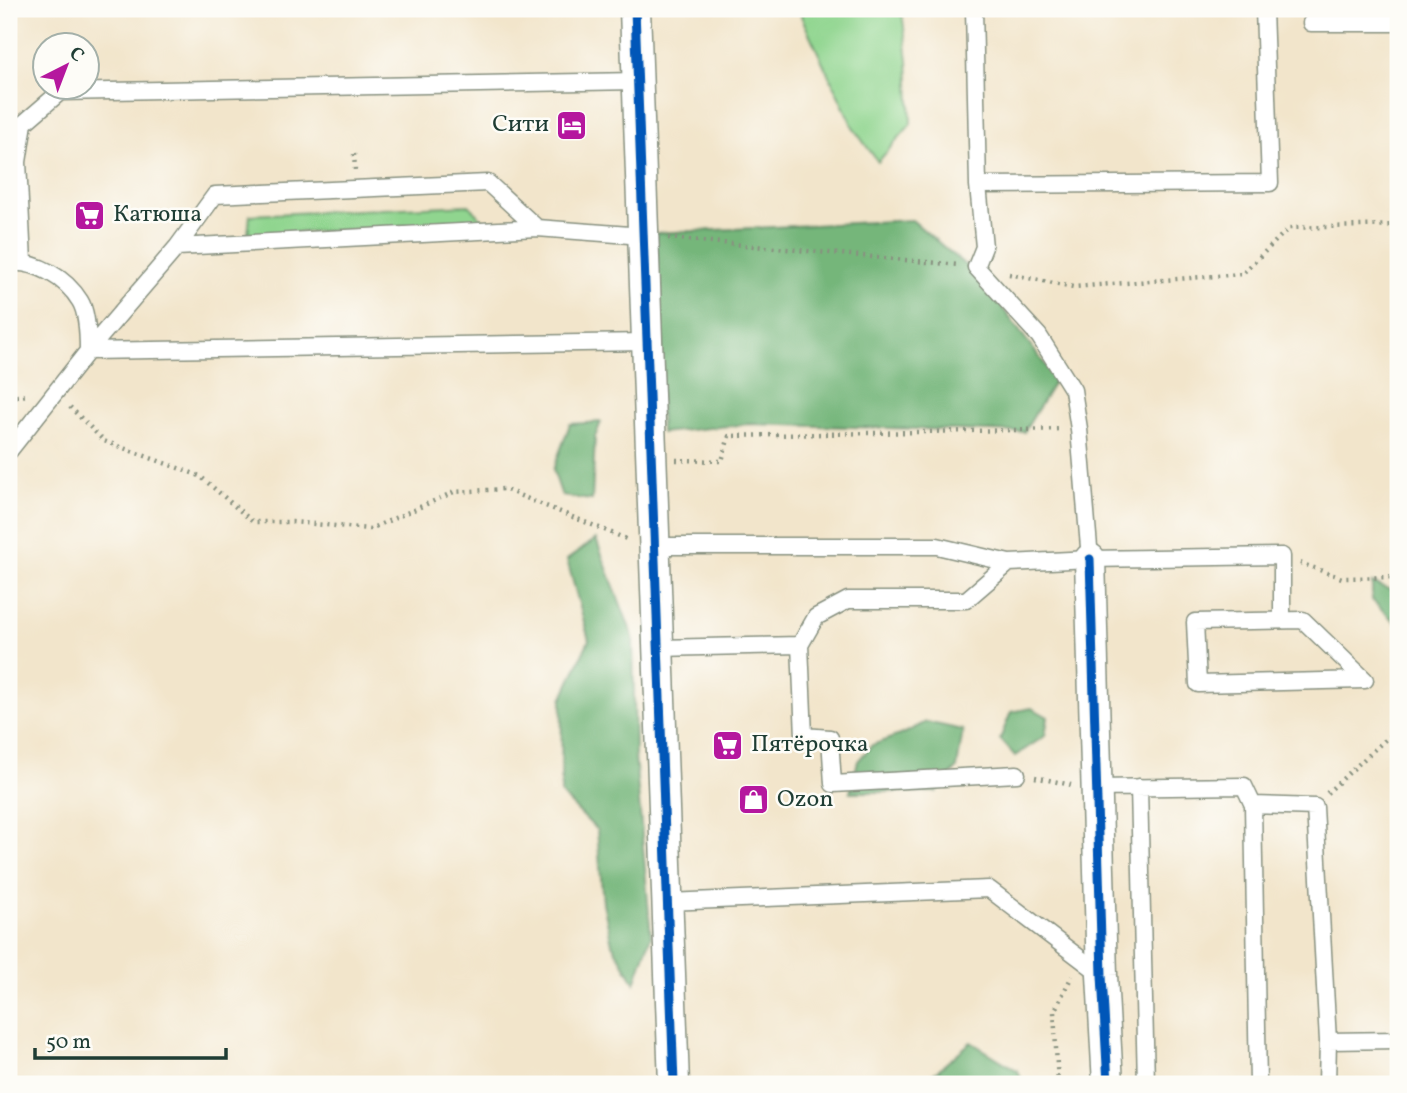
<svg xmlns="http://www.w3.org/2000/svg" width="1407" height="1093" font-family="Vollkorn,serif">
<style>
.green{fill:#90d58f;stroke:#588962;stroke-width:2}
.forest{fill:#74b67a;stroke:#4a7a57;stroke-width:2}
.lines{fill:none;stroke-linecap:round;stroke-linejoin:round}
.lane-casing{stroke:#889180;stroke-width:19}
.street-casing{stroke:#889180;stroke-width:33}
.path{stroke:#889180;stroke-width:4.5;stroke-dasharray:2 5;stroke-linecap:butt}
.lane{stroke:#fff;stroke-width:16}
.street{stroke:#fff;stroke-width:30}
.cycleway-casing{stroke:#fdfcf7;stroke-width:13}
.cycleway{stroke:#0057b8;stroke-width:9}
.labels{text-anchor:middle;dominant-baseline:central;stroke-width:5;stroke-linejoin:round;paint-order:stroke}
.poi-label{font-size:24px;fill:#1f3d34;stroke:#fdfcf7;text-anchor:start}
</style>
<rect width="100%" height="100%" fill="#fdfcf7"/>
<filter id="ink" filterUnits="userSpaceOnUse"><feTurbulence type="fractalNoise" baseFrequency=".0143" numOctaves="2"/><feDisplacementMap in="SourceGraphic" scale="14" xChannelSelector="R" yChannelSelector="G"/><feConvolveMatrix kernelMatrix="1 2 1 2 8 2 1 2 1" color-interpolation-filters="sRGB"/></filter>
<filter id="wash" filterUnits="userSpaceOnUse"><feTurbulence type="fractalNoise" baseFrequency=".00686" numOctaves="4" result="noise"/><feDisplacementMap in="SourceGraphic" scale="28" xChannelSelector="R" yChannelSelector="G"/><feGaussianBlur stdDeviation="1.57" result="paint"/><feColorMatrix in="noise" values="0 0 0 0 0 0 0 0 0 0 0 0 0 0 0 0 0 1.4 0 .05"/><feComposite in="paint" operator="in"/></filter>
<g filter="url(#wash)">
<rect width="100%" height="100%" fill="#f2e5cb"/>
<path class="green" d="M802,9H894L902,12L908,60L911,124L878,162L854,129L801,16Z
M469,205L483,220L474,223L248,235L250,215Z"/>
<path class="forest" d="M912,220L978,276L1056,379L1024,432L749,424L661,433L656,233Z
M601,422L595,437L592,500L562,496L553,470L570,424Z
M596,539L633,637L635,756L651,936L635,983L612,944L603,903L597,830L561,794L562,699L589,640L567,560Z
M1372,583L1398,592V625L1372,600Z
M1032,708L1048,717L1045,736L1015,756L1000,739L1011,712Z
M926,722L963,730L957,768L936,792H850L858,761L872,745L905,733Z
M971,1042L1018,1071L1023,1084H900L930,1077Z"/>
</g>
<g filter="url(#ink)">
<g class="lines">
<defs>
<path id="lane" d="M974,9L978,185L984,247L976,267L1039,336L1073,390L1079,429L1090,559
M1311,23H1398
M978,185L1270,183L1264,9
M177,247L215,195L488,183L537,228
M23,262L18,162L24,123L60,92L637,81
M9,263C36,260 66,278 80,301C87,312 88,338 88,351
M88,351L177,247L537,228L643,236
M9,451L88,351L647,342
M654,546H937L1009,563
M1303,620L1365,680L1198,684L1195,622Z
M800,645L816,617L848,600H966L1009,563L1090,559L1282,556V620
M658,648L800,645L804,736L830,738L833,784L1017,774
M1139,787L1146,1084
M1096,788L1244,786L1253,805L1315,807L1328,1041L1327,1084
M1253,805L1258,1084
M667,902L989,889L1102,975
M1328,1041L1398,1040"/>
<path id="street" d="M635,9L674,1084
M1090,559L1102,975L1108,1084"/>
</defs>
<use href="#lane" class="lane-casing"/>
<use href="#street" class="street-casing"/>
<path class="path" d="M354,154L355,170
M668,238L959,265
M1009,274L1073,287L1242,274L1289,228L1398,225
M9,397L29,395
M70,407L104,441L200,476L253,522H292L370,529L454,492L504,489L629,540
M676,460L722,461L729,436L1062,429
M1300,563L1342,578L1398,577
M1035,777L1071,785
M1327,793L1398,728
M1058,1084L1054,1012L1072,976"/>
<use href="#lane" class="lane"/>
<use href="#street" class="street"/>
<defs>
<path id="cycleway" d="M635,9L674,1084
M1090,559L1102,975L1108,1084"/>
</defs>
<use href="#cycleway" class="cycleway-casing"/>
<use href="#cycleway" class="cycleway"/>
</g>
</g>
<defs>
<symbol id="hotel-square" viewBox="-11 -11 22 22"><rect x="-9" y="-9" width="18" height="18" rx="4" fill="#b5179e" stroke="#fdfcf7"/><path d="M-6-4.5h1.5V1H6V5H4.5V3h-9V5H-6ZM-4 0a1.8 1.8 0 1 1 3.6 0ZM.5 0V-2.5h3Q6-2.5 6 0Z" fill="#fff"/></symbol>
<symbol id="supermarket-square" viewBox="-11 -11 22 22"><rect x="-9" y="-9" width="18" height="18" rx="4" fill="#b5179e" stroke="#fdfcf7"/><path d="M-6-5.5h2.5l.6 2H6L4.5 2H-2.5L-4.4-4H-6ZM-1.5 3.2a1.3 1.3 0 1 0 .1 0ZM3 3.2a1.3 1.3 0 1 0 .1 0Z" fill="#fff"/></symbol>
<symbol id="shop-square" viewBox="-11 -11 22 22"><rect x="-9" y="-9" width="18" height="18" rx="4" fill="#b5179e" stroke="#fdfcf7"/><path d="M-5-2.5h2.3a2.7 3.5 0 0 1 5.4 0H5L5.5 6h-11ZM-1.5-2.5h3a1.5 2.3 0 0 0-3 0Z" fill="#fff"/></symbol>
</defs>
<g fill-rule="evenodd">
<use href="#hotel-square" x="554" y="108" width="35" height="35"/>
<use href="#supermarket-square" x="72" y="198" width="35" height="35"/>
<use href="#supermarket-square" x="710" y="728" width="35" height="35"/>
<use href="#shop-square" x="736" y="782" width="35" height="35"/>
</g>
<g class="labels">
<g class="poi-label">
<text x="549" y="125" text-anchor="end">Сити</text>
<text x="113" y="215">Катюша</text>
<text x="751" y="745">Пятёрочка</text>
<text x="777" y="800">Ozon</text>
</g>
</g>
<rect width="1407" height="1093" fill="none" stroke="#fdfcf7" stroke-width="35"/>
<g transform="translate(66 66) rotate(42)"><circle r="33" fill="#fdfcf7" stroke="#a4b0a9" stroke-width="2"/>
<path d="M0-5L12 26L0 18L-12 26Z" fill="#b5179e"/>
<text y="-10" font-size="19" font-weight="bold" text-anchor="middle" fill="#1f3d34">С</text>
</g>
<path d="M35 1048v10h191v-10" fill="none" stroke="#1f3d34" stroke-width="3.5"/>
<text x="46" y="1048" font-size="21" fill="#1f3d34" stroke="#fdfcf7" stroke-width="5" paint-order="stroke">50 m</text>
</svg>
